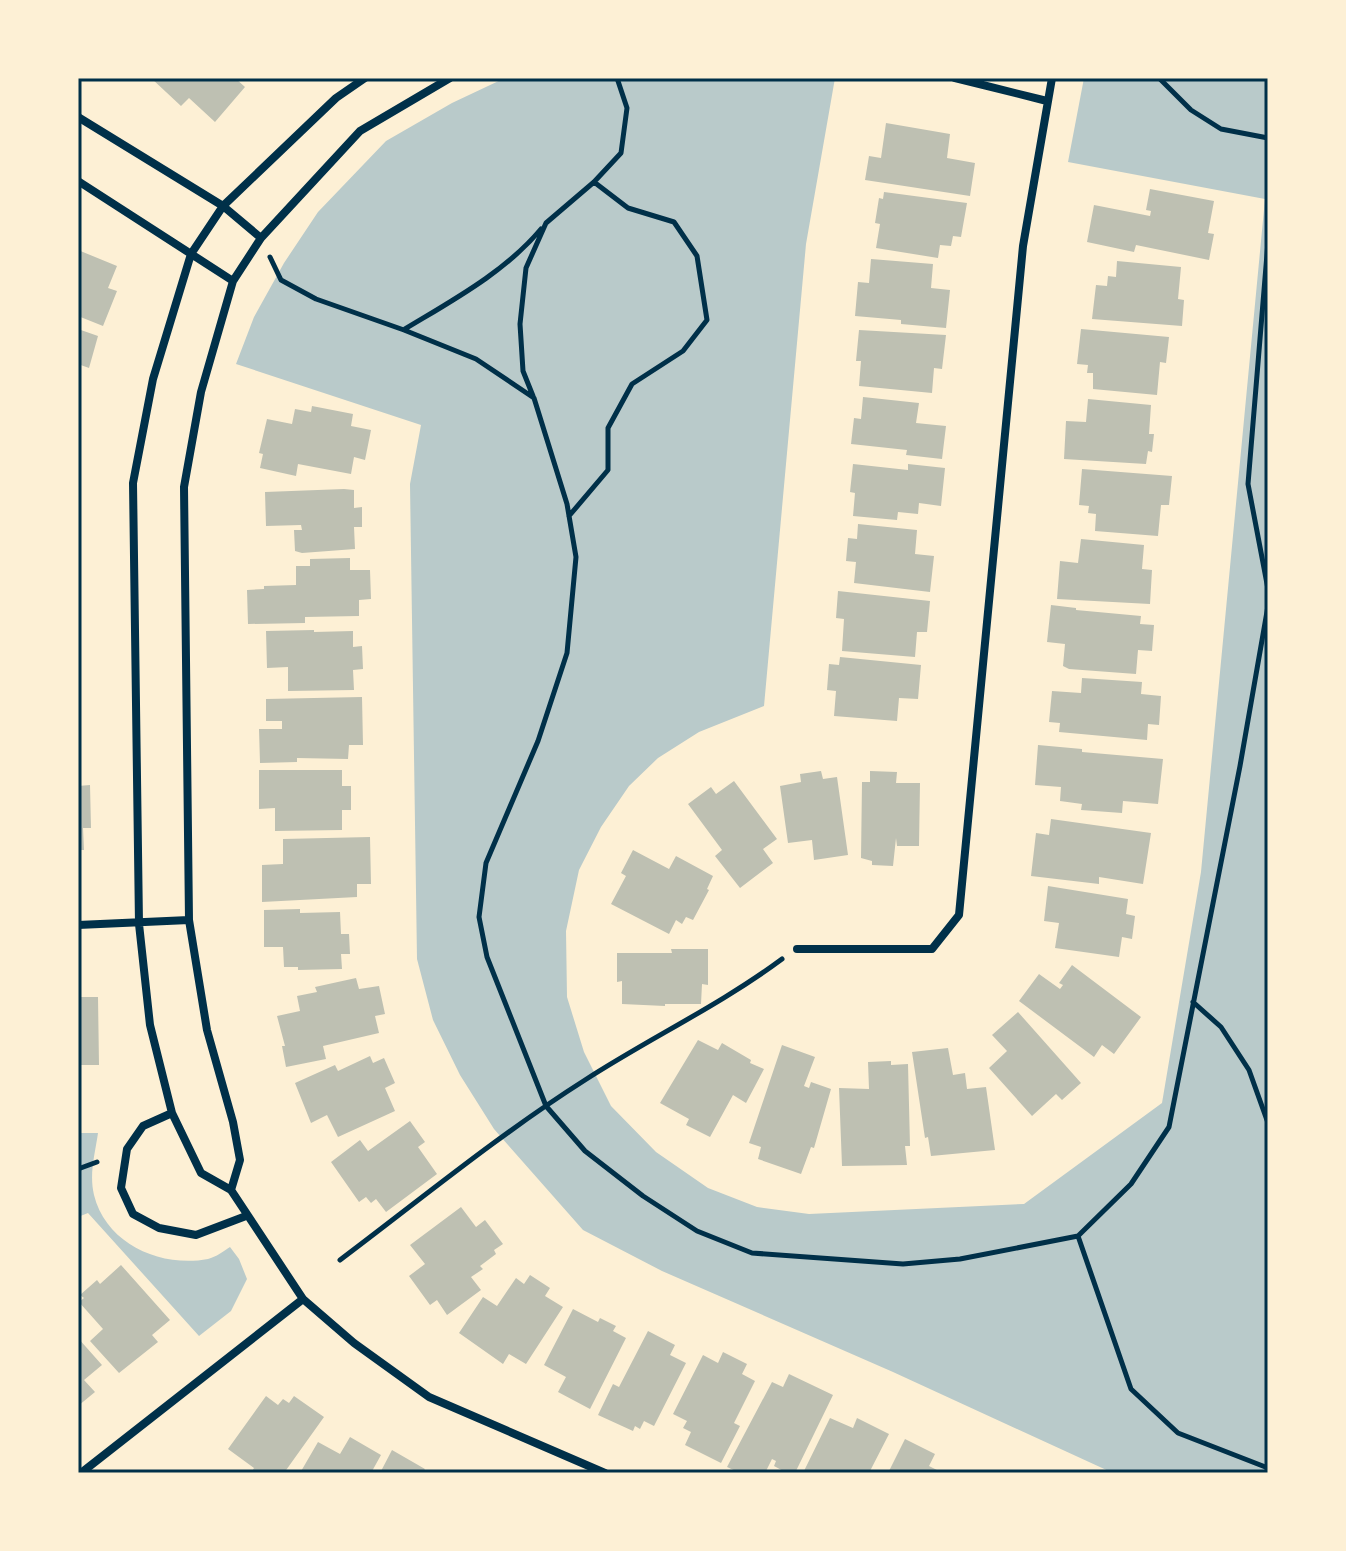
<svg xmlns="http://www.w3.org/2000/svg" width="1346" height="1551" font-family="'Archivo Narrow',sans-serif">
<style>
.green{fill:#b9caca}
.building{fill:#bec0b2}
.lines{fill:none;stroke-linecap:round;stroke-linejoin:round}
.path{stroke:#003049;stroke-width:5}
.minor{stroke:#003049;stroke-width:8}
.neatline{fill:none;stroke:#003049;stroke-width:3}
</style>
<rect width="100%" height="100%" fill="#fdf0d5"/>
<path class="green" d="M505,78H835L806,244L764,706L699,732L658,758L629,786L601,827L579,870L566,931L567,997L584,1052L611,1106L656,1152L708,1188L757,1207L809,1214L1024,1204L1162,1103L1201,872L1265,199L1068,162L1084,78H1268V1473H1113L893,1372L662,1271L583,1230L494,1129L460,1075L433,1020L417,959L410,484L421,425L236,364L254,317L284,263L318,212L386,141L452,103Z
M78,1133H98C95,1154 89,1174 94,1195C106,1244 161,1268 208,1259C216,1257 224,1251 230,1247L239,1259L247,1279L231,1311L199,1336L88,1213L78,1217Z"/>
<path class="building" d="M151,78H235L245,87L215,122L189,98L181,106Z
M886,123L950,134L947,158L975,163L970,196L865,180L869,156L881,158Z
M1150,189L1214,201L1208,233L1214,234L1209,260L1136,245L1134,252L1087,242L1094,205L1150,216L1151,211L1146,210Z
M884,192L967,203L961,237L953,236L951,246L940,245L938,258L876,248L880,224L875,223L879,198L883,199Z
M78,250L117,266L108,288L117,291L103,326L78,316Z
M871,259L933,264L931,288L950,290L946,328L901,324V320L855,316L858,282L869,283Z
M1117,261L1181,267L1178,299L1184,300L1182,326L1092,319L1096,285L1107,286L1108,276L1116,277Z
M78,329L98,336L89,368L78,364Z
M1081,329L1169,337L1166,363L1160,362L1157,395L1093,389V373H1087L1088,365L1077,364Z
M859,330L946,335L942,369L934,368L932,393L859,386L861,361H856Z
M863,397L919,403L916,423L946,426L942,459L906,455L907,450L851,444L854,418L861,419Z
M1088,399L1151,405L1149,434H1154L1152,452L1148,451L1146,464L1064,459L1066,421L1086,422Z
M312,406L353,414L351,426L371,430L365,460L354,457L351,474L298,464L296,476L260,468L263,454L259,453L267,419L292,424L295,409L311,412Z
M853,464L908,470V464L945,468L941,506L919,503L918,514L898,512L897,520L853,516L855,493L850,492Z
M1082,469L1172,476L1169,505H1161L1158,536L1095,531L1096,514L1088,513L1089,506L1079,505Z
M344,489L354,490V508L362,507V527H354L355,549L302,553L295,551L294,530H302L301,525L266,526L265,492Z
M858,524L917,530L915,554L934,556L930,592L854,583L856,562L846,561L848,538L857,539Z
M1081,539L1144,545L1142,569L1152,570L1150,604L1057,599L1060,561L1078,563Z
M350,558V570H370L371,599L359,600V616L305,617V623L248,624L247,590L264,589V586L296,585V566H310V559Z
M838,591L930,601L927,632H917L915,657L842,651L844,619L836,618Z
M1051,605L1076,608V610L1141,616L1140,624L1154,625L1152,651L1138,650L1136,674L1069,669L1063,666L1065,644L1047,642Z
M314,630V632L353,631V647L362,646L363,669L353,670L354,690L288,691V667L267,668L266,631Z
M840,657L921,665L918,699L899,698L897,721L834,716L836,691L827,690L829,664L839,665Z
M1082,678L1142,682L1141,694L1161,696L1159,725L1148,724L1147,740L1059,732L1060,723L1049,722L1052,691L1081,693Z
M362,697L363,745H349L348,759L297,758V762L260,763L259,729H282V721H266V699Z
M1038,745L1082,749V752L1163,759L1158,804L1123,801L1122,813L1081,810L1082,804L1060,801L1061,787L1035,785Z
M259,770H342V786H351V810H342V830L275,831V808L259,809Z
M821,771L823,779L837,777L848,855L814,860L812,840L788,843L780,786L801,782L800,774Z
M870,771L897,772L896,783H920L919,846H897L896,838L893,866L872,865V861L861,858L862,782H870Z
M734,781L777,839L763,849L773,863L740,888L715,856L722,850L688,804L711,787L716,794Z
M90,785L91,828H83L84,850H78V786Z
M1051,819L1151,833L1143,884L1099,877V884L1031,876L1036,833L1049,835Z
M370,837L371,884H357V897L262,902V865L283,864V839Z
M633,850L669,869L676,856L713,876L707,889L709,890L693,920L686,917L682,924L676,920L669,934L611,904L626,876L621,873Z
M1048,886L1128,899L1126,914L1135,916L1132,939L1122,937L1119,957L1055,948L1059,923L1044,921Z
M300,909V913L340,912L341,934H349L350,954H341L342,969L298,970V967H284L283,947H264V910Z
M671,949H708V985L702,984L701,1004H665V1006L622,1004V981L617,982V953H672Z
M1072,965L1141,1017L1114,1054L1102,1045L1094,1057L1019,1001L1039,974L1060,989L1063,985L1059,983Z
M356,978L359,989L379,986L385,1014L375,1016L379,1033L323,1046L326,1059L286,1067L282,1046H285L277,1016L300,1011L297,996L317,992L315,987Z
M78,997H98L99,1065H78Z
M1018,1012L1081,1083L1062,1100L1056,1094L1032,1116L989,1068L1007,1051L992,1035Z
M698,1040L718,1050L722,1043L751,1060L750,1063L764,1069L746,1103L733,1095L710,1137L686,1125L689,1119L660,1103Z
M782,1045L815,1057L804,1086L809,1088L811,1082L831,1089L814,1148L811,1147L801,1174L758,1159L761,1147L749,1143Z
M948,1048L953,1075L965,1073L967,1089L986,1087L995,1150L931,1156L928,1137L925,1138L912,1052Z
M370,1056L373,1063L384,1058L395,1083L385,1088L395,1111L338,1137L327,1115L311,1123L295,1083L335,1065L338,1071Z
M891,1061V1065L908,1064L910,1146H905L907,1165L842,1166L839,1088L869,1089L868,1062Z
M410,1121L425,1142L418,1147L437,1174L386,1212L376,1199L371,1203L366,1197L359,1202L331,1162L360,1140L368,1151Z
M461,1207L476,1227L485,1220L503,1244L494,1250L496,1254L480,1266L483,1269L471,1277L481,1290L447,1315L437,1300L430,1305L409,1276L425,1264L410,1245Z
M121,1265L170,1320L152,1335L158,1342L119,1373L90,1341L103,1329L79,1302L84,1298L80,1295L97,1280L100,1284Z
M530,1275L550,1288L545,1296L563,1307L526,1364L509,1354L503,1364L459,1333L483,1297L497,1306L516,1278L524,1284Z
M573,1309L598,1322L600,1318L616,1326L613,1331L626,1338L590,1409L558,1392L566,1377L544,1365Z
M648,1331L675,1345L670,1355L686,1363L654,1426L644,1421L640,1429L635,1426L633,1431L598,1415L613,1384L619,1387Z
M78,1338L102,1365L84,1380L95,1392L78,1406Z
M723,1352L747,1364L742,1374L755,1381L734,1423L740,1426L721,1463L685,1445L691,1432L683,1428L687,1421L673,1414L703,1355L718,1363Z
M789,1374L833,1395L795,1473H787L774,1466L776,1461L772,1459L765,1473H740L727,1467L772,1382L783,1387Z
M266,1396L278,1405L283,1399L289,1403L294,1396L324,1417L284,1473H251L254,1468L228,1449Z
M830,1418L853,1428L857,1418L889,1434L869,1473H803Z
M350,1437L381,1455L371,1473H300L318,1442L340,1454Z
M905,1439L935,1454L929,1466L943,1473H888Z
M392,1450L425,1469L422,1473H380Z"/>
<g class="lines">
<path class="path" d="M1159,78L1191,110L1221,129L1268,138
M1268,242L1248,484L1268,589
M270,257L281,280L316,299L404,330L476,359L534,398L567,504L576,557L567,653L538,741L486,863L479,917L487,957L546,1106L585,1151L643,1196L697,1231L752,1253L903,1264L960,1259L1078,1236L1131,1184L1169,1127L1240,766L1268,606
M405,329C453,300 505,272 541,229
M533,396L523,371L520,324L526,268L546,223L594,182L621,153L627,108L617,78
M569,516L608,470V428L632,384L683,351L707,320L697,256L674,222L628,208L594,182
M1193,1002L1221,1027L1249,1070L1268,1123
M78,1169L97,1162
M1078,1236L1131,1389L1178,1433L1268,1468
M340,1260C421,1199 500,1134 585,1080C650,1038 720,1005 782,959"/>
<path class="minor" d="M365,78L336,98L223,206L191,254L153,379L133,483L139,924L150,1025L172,1113L201,1173L231,1190L303,1299L354,1343L429,1397L605,1473
M955,78L1047,101
M78,117L223,206L261,238
M78,181L233,281
M78,925L189,920
M797,949H932L959,915L1023,246L1052,78
M172,1113L143,1126L127,1149L121,1188L133,1214L159,1228L196,1235L246,1216
M231,1190L240,1160L233,1122L207,1030L189,920L184,487L201,392L233,281L261,238L360,131L450,78
M81,1473L303,1299"/>
</g>
<rect width="1346" height="1551" fill="none" stroke="#fdf0d5" stroke-width="160"/>
<rect x="80" y="80" width="1186" height="1391" class="neatline"/>
</svg>
